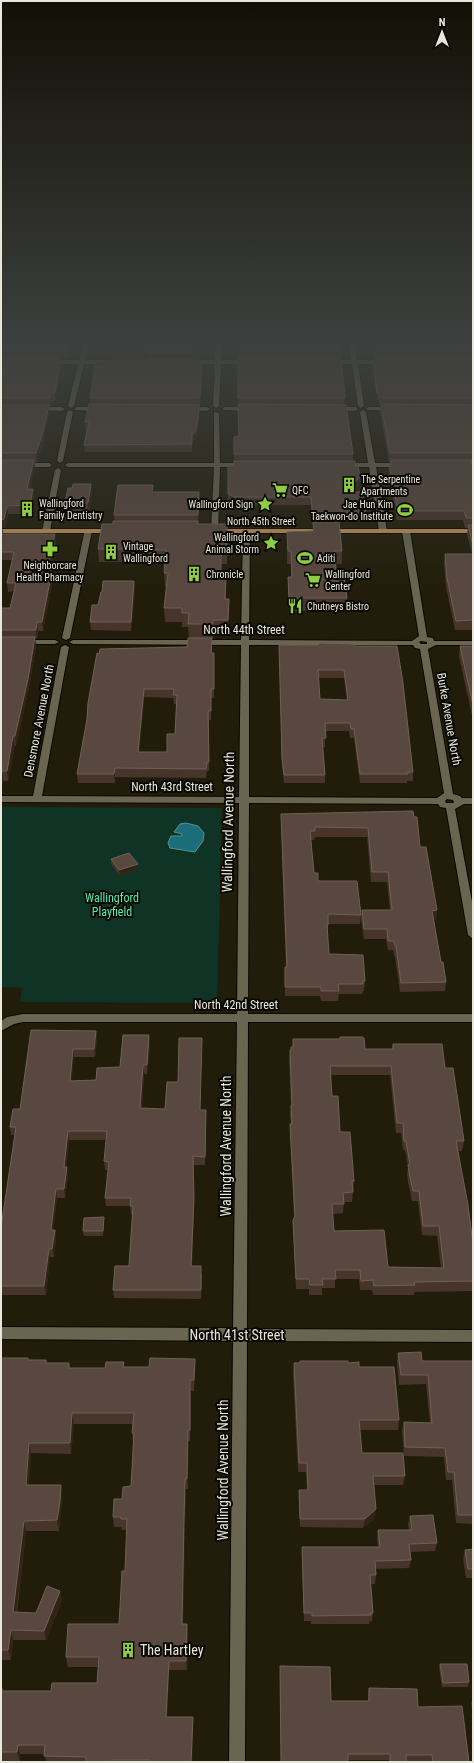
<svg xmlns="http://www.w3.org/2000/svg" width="474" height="1763" font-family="'Roboto Condensed',sans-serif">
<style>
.green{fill:#0f3425}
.water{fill:#1b6d79;stroke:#599296}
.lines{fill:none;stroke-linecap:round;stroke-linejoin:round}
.minor-casing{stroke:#0a0700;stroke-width:2}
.major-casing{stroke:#0a0700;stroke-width:2}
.minor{fill:#696550;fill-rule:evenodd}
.major{fill:#be8d54;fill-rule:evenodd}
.wall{fill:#47352c;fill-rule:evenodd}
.shaded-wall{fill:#312417}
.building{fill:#59483f;stroke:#6f6157;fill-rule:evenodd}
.labels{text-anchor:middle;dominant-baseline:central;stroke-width:4;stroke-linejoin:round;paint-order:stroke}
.far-poi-label{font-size:10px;fill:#e9e7db;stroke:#090802;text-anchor:start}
.far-street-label{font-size:10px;fill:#e9e7db;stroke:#090802}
.street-label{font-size:12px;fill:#e9e7db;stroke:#090802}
.park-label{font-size:12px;fill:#50efb1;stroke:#090802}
.near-street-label{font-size:14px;fill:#e9e7db;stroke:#090802}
.near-poi-label{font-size:14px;fill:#e9e7db;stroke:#090802;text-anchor:start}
</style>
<rect width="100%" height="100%" fill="#211d0a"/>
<path class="green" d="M62,513H89L88,520H60Z
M1,807L222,808L217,1003L20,1002L22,988L1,987Z"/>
<path class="water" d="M186,823L198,826L204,833L203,841L195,852L170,848L168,843L171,836H182V834L174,832L180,824Z"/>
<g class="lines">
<defs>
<path id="minor" d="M83,344H89L85,360H109L112,362L109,364H84L74,406L71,408L68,406L78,364H49L46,362L49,360H79Z
M216,344H222L221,360H251L254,362L251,364H221L219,406L216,408L213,406L215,364H189L186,362L189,360H215Z
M349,344H355L357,360H387L390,362L387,364H358L364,406L361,408L358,406L352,364H329L326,362L329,360H351Z
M37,407H62L65,409L62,411L35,410V408Z
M77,407H101L104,409L101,411L75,410V408Z
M187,407H207L210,409L207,411L185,410L184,409Z
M225,407H251L254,409L251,411L223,410L222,409Z
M333,407H355L358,409L355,411L331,410L330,409Z
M369,407H393L396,409L393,411L367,410L366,409Z
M70,410L73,412L63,461L60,463L57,461L67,412Z
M363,410L366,412L375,463H402L405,465L402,467H376L387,531L383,533L379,531L369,467H342L339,465L342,463H368L360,412Z
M214,412L219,413L220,463H246L249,465L246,467H220L218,533L211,531L214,467H68L65,465L68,463H214Z
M1,463H49L52,465L49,467H1Z
M58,468L61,470L50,531L46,533L42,531L55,470Z
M85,529L92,531L70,638L66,640L62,638Z
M243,529L250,531L249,640L412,641L419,636L402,531L406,529L410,531L427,637L433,638L434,641H473V645H436L428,649L453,794L460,796L462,798H473V804H464L455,809L473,907V939L468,935L446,808L440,807L438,804L249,803L248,1014H473V1022H248L247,1329L473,1330V1342L247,1341L245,1762H229L233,1341L1,1339V1327L233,1328L237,1022H23L14,1024L1,1031V1021L7,1017L23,1014H237L239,803L1,802V796H33L61,647L65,645L69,647L42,796L239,797L241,645L73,644L69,642L73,640H241ZM421,641L427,642V644H421L419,642ZM249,645H413L415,648L420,649L444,793L437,798L249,797ZM447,799L453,800L454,803H446L445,801Z
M1,640H55L59,642L55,644H1Z"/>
<path id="major" d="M1,529H113L117,531L113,533H1Z
M212,529H473V533H215L211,531Z"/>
</defs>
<use href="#minor" class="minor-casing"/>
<use href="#major" class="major-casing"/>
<use href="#minor" class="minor"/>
<use href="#major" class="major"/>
</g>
<path class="wall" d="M1,344H71L68,358H61V366L55,401H52L51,406H49V412L44,440L37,462H35V468L30,489H33L34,497L30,514H8L5,528H2L3,534L56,542L50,571H52L53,580L43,631H38L37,638H35L36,646L29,688L16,746H15L8,781H3L2,785H1V608H10L14,591L8,592L7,583L12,560H1Z
M196,344L195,358H146V348Z
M238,344L341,351L340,358L345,398L344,405L353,454V461L360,477L359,485L352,492L366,513V521H338L342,551V564H336L337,577L347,598L346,611H289L288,590V577H291V564H287V532L313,531L311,505H235L228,502V466H234V437L238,436Z
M372,344H473V462H472V463L473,467V630H455L446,587L444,563L445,554H472L467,534L468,528H465L463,520H397L389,474V465H390V462H389L380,412L381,406H379V400H377L373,369V361H375V358H374Z
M202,362L203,369L200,406H199L198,428H197L196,439L192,443V452H85L84,445L87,430H86L85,422L90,404V398Z
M153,492H199L198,524H227V564H221V575L226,589V599H229L228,634H213V638H212V653H214V698H211V720H209V771H207L206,778L115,777V783H78L77,774L87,719L187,647L189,638L188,627H182V622H165L164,608L167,587H165L164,573L165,564H146V562H99L98,549L115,521L114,515ZM144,697L173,698L174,704H176L175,734L167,752H139Z
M92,493L89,512H66L65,503Z
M134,581L135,590L131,631L91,630L90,622L98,605L102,592Z
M279,645L354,646L413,772V781H407V783H360L354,738H350L349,731H325V747H322L325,775V783H284L282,766ZM318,678H344L347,700L320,699Z
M460,646H473V720L459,656Z
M281,814L414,817L420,847L437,910L436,920H434L441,962L446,982L445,991L400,992L395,956H394L393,950H388L386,939H364L361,919L362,910H390L387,882H371L367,837H315L314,840H311L314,873L318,881L361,915L360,924H328V934H327L329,954L365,981L364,991H363L362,994H339L338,1001H321L320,996H285V967H286L281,823Z
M111,859L138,864V869L120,876L111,864Z
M31,1030L96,1031L97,1040L95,1057H74L71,1081L96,1080L120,1067L150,1044L147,1074H144L142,1108L165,1109L178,1082L202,1038L200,1110H206L205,1165H193L194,1207L192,1266L202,1275L201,1299L114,1298L113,1290L129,1266L133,1214H131L130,1206H106L105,1198L108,1170H105L104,1161L106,1140H69L66,1167L68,1176L65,1198H57L53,1230H55L56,1239L54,1257H50L46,1295H1V1227L15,1135H11L10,1127L20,1109Z
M293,1039L365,1049H392L393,1044L445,1068L464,1141L462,1151H457L473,1244V1291L414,1292V1295H373L372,1290H360L359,1279H335V1288H322V1295H309V1289H296L293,1230V1220L294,1218L290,1134V1124H291L290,1115L291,1105L289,1060L290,1050H291L293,1047ZM331,1075H390L396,1133H401L403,1150H405L408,1167L407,1175L408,1182L412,1201H418L422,1235L437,1236L441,1268L388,1267L334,1231L332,1214L343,1213L344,1202H352L354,1181L340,1132L332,1096Z
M104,1222L103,1236H84L83,1231Z
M398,1353L422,1361H473V1524L456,1523L452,1480H446L444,1457L404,1456L402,1431L404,1422L430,1423L426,1384L399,1385L397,1362Z
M1,1358L28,1360H46L47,1363H69L70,1368H105L124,1362V1367H149L195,1359V1370L194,1391H191L190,1441H188V1489H186L184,1529L183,1624H187L188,1634L187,1670H169L167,1717H193V1726L192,1762H46L45,1754H20V1761H1V1688L3,1691H51L97,1683L98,1667H68L66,1657L119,1624L125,1571L127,1530H122L121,1527H114L113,1517L122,1499L131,1486L133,1443L132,1433L133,1424H74L71,1454L31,1453L29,1485L62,1496L61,1511L59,1531H26L17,1613H36L60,1591L62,1601L46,1640H13L11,1660H1Z
M294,1363H348L359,1367L399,1420L398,1430H360L362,1453L405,1476L403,1485H374L375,1518L363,1528L300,1527L299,1499V1490H307L306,1472H298L293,1373Z
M410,1516L437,1543L435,1551L410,1552L411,1560L409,1568L375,1569L376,1575L375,1584H371L373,1613L372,1621H370L369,1624H311V1621H304L302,1555V1547H378L377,1539L378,1530H409L408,1525Z
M473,1549V1578H466L463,1559L465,1550Z
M440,1664L469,1682L468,1687H442L439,1668Z
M280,1666L331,1701H368V1694L369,1688L418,1707L469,1762H431L430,1761H406V1762H389V1760H348V1762H281Z
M473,1697V1716L471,1703Z"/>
<path class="shaded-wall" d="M69,344H71L68,358L67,351Z
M195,344H196L195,358Z
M61,358V366L55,401V393Z
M202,362L203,369L200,406V398Z
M51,393L52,401L51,406L50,398Z
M49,405V412L44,440L37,462L36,453Z
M199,405L200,412L198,428V420Z
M197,420L196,439L192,443V452V435Z
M34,460L35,468L28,497L27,489Z
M360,477L359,485L345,500V492Z
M91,484L92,493L89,512L88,503Z
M33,489L34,497L30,514V505Z
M199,492V504L198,528V515Z
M7,506L8,514L5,528H2L3,534L1,541V520Z
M55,534L56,542L48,580L47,571Z
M52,571L53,580L43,631L42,622Z
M134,581L135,590L131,631V622Z
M37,622L38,631L37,638L36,630Z
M35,637L36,646L29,688L16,746L15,736Z
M144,689V697L139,760L138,752Z
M13,736L15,746L8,781L7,771Z
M115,768V783L114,774Z
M2,771L3,781L2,785L1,775Z
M138,864V869L120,876L119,870Z
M437,910L436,920H431L432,911Z
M96,1031L97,1040L95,1057L94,1049Z
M149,1035L150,1044L147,1074V1065Z
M202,1038V1047L200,1119V1110Z
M73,1049L74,1057L71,1090L70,1081Z
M143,1065L144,1074L141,1117L140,1108Z
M68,1131L69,1140L65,1176L64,1167Z
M193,1156L194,1207L191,1275V1266Z
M67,1167L68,1176L65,1198L64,1189Z
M56,1189L57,1198L52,1239L51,1230Z
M55,1230L56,1239L54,1257L52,1249Z
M49,1249L50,1257L46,1295L44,1286Z
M195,1359V1370L194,1391V1380Z
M190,1380L191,1391L190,1441Z
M72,1413L74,1424L71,1454L70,1443Z
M188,1430V1489L187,1479Z
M29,1443L31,1453L28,1496L26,1485Z
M185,1479L186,1489L183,1634L182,1624Z
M61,1485L62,1496L59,1531L57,1520Z
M376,1509L375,1518L363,1528L365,1519Z
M24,1521L26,1531L15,1622L13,1612Z
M60,1591L62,1601L46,1640L44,1631Z
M187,1624L188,1634L187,1670L186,1661Z
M11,1630L13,1640L11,1660L8,1650Z
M169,1661V1670L167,1726L166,1717Z
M193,1717V1726L192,1762H191Z
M18,1745L20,1754V1761L17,1752Z"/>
<path class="building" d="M1,344H69L67,351H1Z
M146,344H195V348H146Z
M238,344H340L341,351H238Z
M373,344H473V351H374Z
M1,358H61L55,393H51L50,398H1Z
M238,358H341L344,384L345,398H238Z
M375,358H473V398H380L379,393H377L373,361H376Z
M145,359H194L202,362L200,398H90L96,361H145Z
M89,404L199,405L198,420H197L196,431L192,435V444L84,445L89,422H85Z
M238,404L346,405L353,454H234V437L239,436Z
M381,404L473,405V453H390Z
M1,405H49L43,432L36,453H1Z
M1,460H34L27,489H33L30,505L7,506L4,519L1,520Z
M391,460H472H471L473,467V518H466L464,511H398L389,465H391Z
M234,461H355V466H358L360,477L345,492H363L366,513H338V520H313L311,497H235L228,494V466H234Z
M73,484H91L88,503H65L68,488H72Z
M118,485H153L152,492H199L198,515H114Z
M113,521H198V524H227V550H221V575H226L225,599H229L228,620H213V624H188L189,613H182V608H164L168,573H164L166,550H145V549H98L102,524H113Z
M313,522H339L342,551H334L337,577H344L347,598H289L288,577H292L291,551H288L287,532L314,531Z
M468,525H473V546Z
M1,534H55L47,571H52L42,622H37L36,630H1V608H10L16,583H7L14,552H1Z
M445,554H473V620L456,621L447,578Z
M103,581H134L131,622H90L92,605H98L101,592H102Z
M1,637H35L28,679L15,736H13L7,771H2L1,775Z
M188,638H212L211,653H214V689H211V711H208L209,762H207L206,769L115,768L114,774H77L87,719L88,703L97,653L99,654L100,649L187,647ZM144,689H174L173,695H177L175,734H167V752H138Z
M319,643L354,644V646H397L403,683L413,772H408V774H360L354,729H351L350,723H325L326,738H322L325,775H284L282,758L279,645H318ZM318,670H344L348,700L320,699Z
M460,646H473V705Z
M413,811L414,817H417L420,847H426L437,910L432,911L441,962H443L446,982L401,983L396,946H395L394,941H388L387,929H364L362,910H392L388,872H372L368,828L315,827V831H310L314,873H318V881H357L361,915L328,914V925H327L329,954L363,955L365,981H363V984H338L339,991H321V987H285V967H287L281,814Z
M129,853L138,864L119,870L111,859Z
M31,1030L96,1031L94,1049H73L70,1081L96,1080L97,1068L120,1067L123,1035H149L147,1065H143L140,1108L165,1109L167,1082H178L179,1038H202L200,1110H206L205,1157L193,1156L194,1198L191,1266H201V1290H113L115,1266H129L133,1206H130L131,1198H105L109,1162L104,1161L107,1131H68L64,1167H67L64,1189H56L51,1230H55L52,1249H49L44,1286H1V1227L16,1127H10L13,1109H20Z
M340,1037H362L364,1038L365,1049H393V1044H442L445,1068H453L464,1141H456L468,1205L473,1244V1281L414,1282L415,1285L374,1286L373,1280L361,1281L360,1270H335L336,1279H322L323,1285H310L309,1279H296L293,1220L295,1216L290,1124H292L291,1105H292L290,1050H291V1047H293V1039H340ZM330,1066H391L397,1123H403L404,1141H406L410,1164L408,1165L409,1172L413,1191H419L423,1226H439L444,1268L388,1267L384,1230L334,1231L332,1204H344L343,1193L353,1192L352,1181H354L350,1132H340L338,1096H332Z
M104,1217L103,1231H83L84,1218Z
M421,1352L422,1361H473V1515H458L454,1472H448L445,1448L405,1447L404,1422L432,1423L428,1375H401L398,1353Z
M1,1358H28V1360H46V1363H69V1368H105L106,1362H124L123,1367H149L150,1358L195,1359L194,1380H190V1430H188L187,1479H185L184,1519L182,1624H187L186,1661H169L166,1717H193L191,1762H150V1760H112V1762H86V1757L44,1756L45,1745H18L17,1752H1V1688H2V1691H51L52,1683H97L99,1657H66L68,1624H119L122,1571H125L127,1519H121V1517H113L114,1499H122L123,1487L131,1486L134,1433H132L134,1413H72L70,1443H29L26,1485H61L60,1501L57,1520L24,1521L13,1612L36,1613L47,1586L60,1591L44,1631L11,1630L8,1650H1Z
M300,1361H348V1363L359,1362V1367H394L399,1420H359L362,1453H403L405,1476H373L376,1509L365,1519H300L299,1490H308L307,1463H299L294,1363H300Z
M433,1515L437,1543L409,1544L411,1560L375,1561L376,1575H370L373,1613H370L371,1615L312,1616V1613H304L302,1547H380L378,1530H412L410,1516Z
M473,1549V1569H468L465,1550Z
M440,1664H467L469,1682L443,1683Z
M280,1666L330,1667L331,1701H369V1688L417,1689L418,1707L462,1706L469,1762H433L432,1755H406V1762H390V1754H348V1762H281Z"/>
<linearGradient id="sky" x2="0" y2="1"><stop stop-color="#121006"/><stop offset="0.58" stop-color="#3d403e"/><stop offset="1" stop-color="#3d403e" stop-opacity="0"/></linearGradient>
<rect width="474" height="591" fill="url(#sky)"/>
<defs>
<symbol id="building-bare" viewBox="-9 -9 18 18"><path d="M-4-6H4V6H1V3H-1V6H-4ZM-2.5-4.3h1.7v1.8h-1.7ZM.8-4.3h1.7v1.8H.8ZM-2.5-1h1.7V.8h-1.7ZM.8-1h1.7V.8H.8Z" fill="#8fcd41" stroke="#090802" stroke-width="2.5" paint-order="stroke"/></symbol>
<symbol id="supermarket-bare" viewBox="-9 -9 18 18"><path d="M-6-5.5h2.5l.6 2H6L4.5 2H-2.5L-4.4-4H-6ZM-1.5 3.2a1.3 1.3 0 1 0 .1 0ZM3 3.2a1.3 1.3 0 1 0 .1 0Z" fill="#8fcd41" stroke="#090802" stroke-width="2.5" paint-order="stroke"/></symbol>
<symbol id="sight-bare" viewBox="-9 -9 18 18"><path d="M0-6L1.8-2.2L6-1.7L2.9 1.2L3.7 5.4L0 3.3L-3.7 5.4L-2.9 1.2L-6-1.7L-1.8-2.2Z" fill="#8fcd41" stroke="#090802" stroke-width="2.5" paint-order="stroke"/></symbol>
<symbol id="stadium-bare" viewBox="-9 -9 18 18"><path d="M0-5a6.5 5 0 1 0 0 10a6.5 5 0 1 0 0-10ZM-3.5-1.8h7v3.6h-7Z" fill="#8fcd41" stroke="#090802" stroke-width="2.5" paint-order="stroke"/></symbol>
<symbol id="pharmacy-bare" viewBox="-9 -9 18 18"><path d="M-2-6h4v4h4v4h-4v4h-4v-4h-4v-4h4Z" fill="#8fcd41" stroke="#090802" stroke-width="2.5" paint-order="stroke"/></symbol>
<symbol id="restaurant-bare" viewBox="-9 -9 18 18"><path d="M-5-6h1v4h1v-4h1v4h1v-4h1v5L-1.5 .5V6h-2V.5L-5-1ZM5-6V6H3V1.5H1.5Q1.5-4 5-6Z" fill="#8fcd41" stroke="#090802" stroke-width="2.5" paint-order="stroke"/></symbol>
</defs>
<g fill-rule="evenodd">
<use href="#building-bare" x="338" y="474" width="22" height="22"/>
<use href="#supermarket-bare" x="269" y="479" width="22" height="22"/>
<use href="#sight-bare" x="254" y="493" width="22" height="22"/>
<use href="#building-bare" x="16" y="498" width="22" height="22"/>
<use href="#stadium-bare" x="394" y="499" width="22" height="22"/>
<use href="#sight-bare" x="260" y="532" width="22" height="22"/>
<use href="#pharmacy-bare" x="39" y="538" width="22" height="22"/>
<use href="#building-bare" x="100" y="541" width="22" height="22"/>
<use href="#stadium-bare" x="294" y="547" width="22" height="22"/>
<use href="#building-bare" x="183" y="563" width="22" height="22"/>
<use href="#supermarket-bare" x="302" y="569" width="22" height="22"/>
<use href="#restaurant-bare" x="284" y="595" width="22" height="22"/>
<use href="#building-bare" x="117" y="1639" width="22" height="22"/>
</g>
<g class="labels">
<g class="far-poi-label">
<text x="361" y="479">The Serpentine<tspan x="361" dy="12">Apartments</tspan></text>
<text x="292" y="490">QFC</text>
<text x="39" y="503">Wallingford<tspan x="39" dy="12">Family Dentistry</tspan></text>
<text x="253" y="504" text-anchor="end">Wallingford Sign</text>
<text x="393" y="504" text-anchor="end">Jae Hun Kim<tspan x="393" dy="12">Taekwon-do Institute</tspan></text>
<text x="259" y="537" text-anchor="end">Wallingford<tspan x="259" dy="12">Animal Storm</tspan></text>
<text x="123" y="546">Vintage<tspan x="123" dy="12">Wallingford</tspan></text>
<text x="317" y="558">Aditi</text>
<text x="50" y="565" text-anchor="middle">Neighborcare<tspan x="50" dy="12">Health Pharmacy</tspan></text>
<text x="206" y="574">Chronicle</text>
<text x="325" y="574">Wallingford<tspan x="325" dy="12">Center</tspan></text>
<text x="307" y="606">Chutneys Bistro</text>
</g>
<g class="far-street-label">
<text x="261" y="521">North 45th Street</text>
</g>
<g class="street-label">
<text x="244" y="630">North 44th Street</text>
<text transform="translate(449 719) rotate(80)">Burke Avenue North</text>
<text transform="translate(39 721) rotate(-79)">Densmore Avenue North</text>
<text x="172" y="787">North 43rd Street</text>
<text x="236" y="1005">North 42nd Street</text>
</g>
<g class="park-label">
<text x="112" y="898">Wallingford<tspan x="112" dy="14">Playfield</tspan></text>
</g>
<g class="near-street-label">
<text transform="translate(228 822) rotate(-89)">Wallingford Avenue North</text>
<text transform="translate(226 1146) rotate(-90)">Wallingford Avenue North</text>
<text x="237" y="1335">North 41st Street</text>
<text transform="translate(223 1470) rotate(-90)">Wallingford Avenue North</text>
</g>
<g class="near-poi-label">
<text x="140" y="1650">The Hartley</text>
</g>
</g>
<rect width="474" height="1763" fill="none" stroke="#e9e7db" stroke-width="4"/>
<g transform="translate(442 32)" stroke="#090802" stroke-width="3" paint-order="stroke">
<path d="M0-3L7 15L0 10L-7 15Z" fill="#e9e7db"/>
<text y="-6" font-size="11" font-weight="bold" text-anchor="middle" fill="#e9e7db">N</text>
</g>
</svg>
